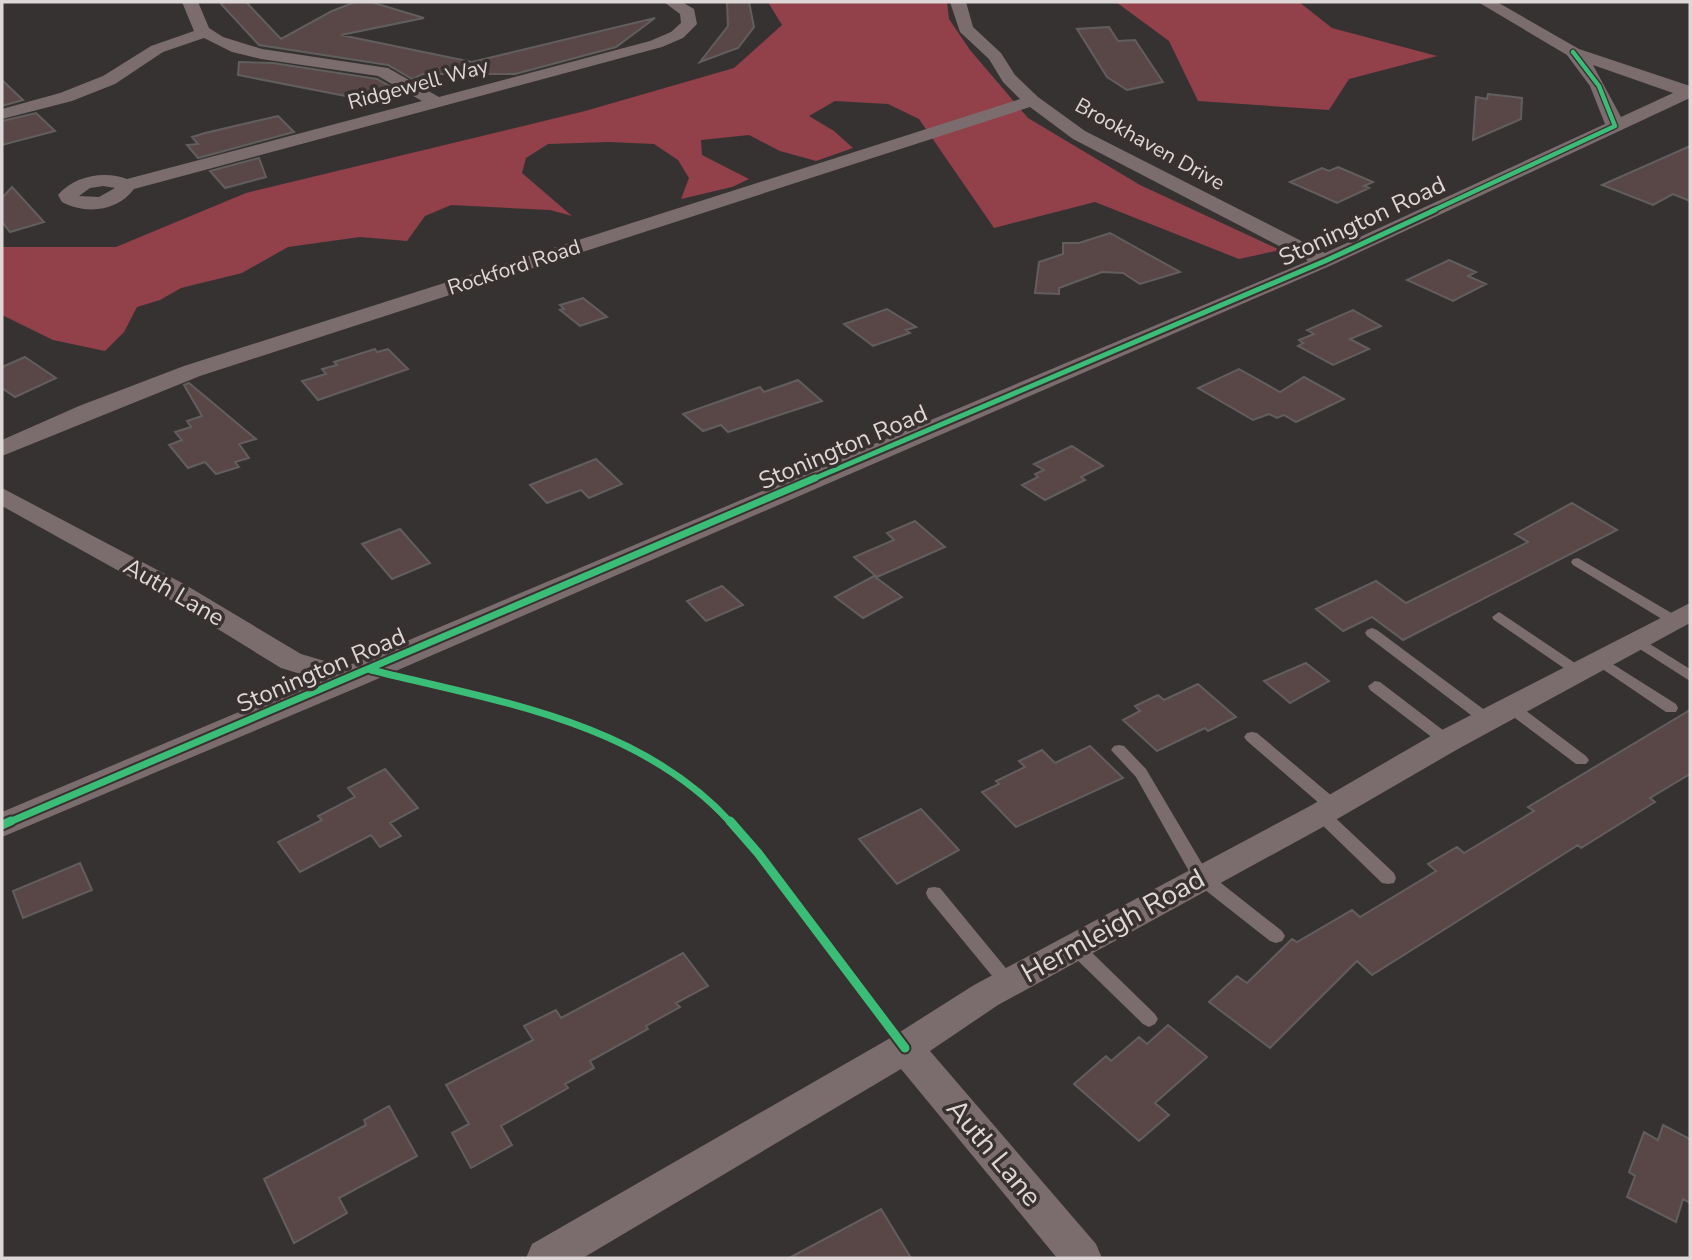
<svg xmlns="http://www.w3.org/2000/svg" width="1692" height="1260" font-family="'Nunito Sans',sans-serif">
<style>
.forest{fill:#92404a}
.building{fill:#594748;stroke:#625e5e;stroke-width:2}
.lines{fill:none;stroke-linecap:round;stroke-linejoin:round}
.service{fill:#7b6d6e;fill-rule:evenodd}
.minor{fill:#7b6d6e;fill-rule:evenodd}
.cycleway-far3-casing{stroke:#393030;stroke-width:7}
.cycleway-far2-casing{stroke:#393030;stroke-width:9}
.cycleway-far1-casing{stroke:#393030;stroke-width:11}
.cycleway-casing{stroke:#393030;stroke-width:13}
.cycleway-far3{stroke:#3abd76;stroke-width:4.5}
.cycleway-far2{stroke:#3abd76;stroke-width:5}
.cycleway-far1{stroke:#3abd76;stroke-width:7}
.cycleway{stroke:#3abd76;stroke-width:9}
.labels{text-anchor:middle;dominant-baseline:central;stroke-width:7;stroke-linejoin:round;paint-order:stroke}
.far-street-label{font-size:21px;fill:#ddd7d7;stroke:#393030}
.street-label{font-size:24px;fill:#ddd7d7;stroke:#393030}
.near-street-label{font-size:28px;fill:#ddd7d7;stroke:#393030}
</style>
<rect width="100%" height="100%" fill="#373232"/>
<path class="forest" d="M768,2H947L949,19L970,50L1028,118L1140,185L1280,250L1239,259L1095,202L994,228L919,119L888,104L835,101L809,116L834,131L853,148L816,161L780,151L749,135L701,140L702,155L749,179L732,187L681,199L689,178L678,160L654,144L609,142L548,144L526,158L522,173L572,216L550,210L451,205L425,216L407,241L360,237L288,247L242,273L181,288L160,300L137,307L124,332L105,351L53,340L2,315V247H116L246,193L585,111L734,68L782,25Z
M1116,2H1299L1332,28L1437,56L1349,79L1329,110L1198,101L1169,41Z"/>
<path class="building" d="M224,2H246L281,39L332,11L355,2H371L424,18L341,35L472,62L655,18L616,47L515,74H423L412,79L388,65L259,45L221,4Z
M727,2H749L754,27L738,48L700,62L728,26Z
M1109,27L1118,41L1135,40L1163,82L1127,90L1107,77L1077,29Z
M239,62L273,63L377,79L393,88L366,100L238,75Z
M2,80L23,100L2,106Z
M1488,94L1522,98L1521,119L1473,140L1476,97L1487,99Z
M36,113L55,131L2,145V121Z
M278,116L294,132L198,158L187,145L198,144L192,137L205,133Z
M1690,146V201L1673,194L1653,205L1602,185Z
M259,158L266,177L225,188L210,171Z
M1338,167L1373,182L1364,186L1369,188L1337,203L1290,182L1322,168L1329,171Z
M12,187L44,222L10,232L2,222V198Z
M1110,233L1180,272L1140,284L1123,273L1102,272L1059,288V294L1035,293L1039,262L1063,254V243H1079Z
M1449,260L1476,272L1468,276L1486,284L1453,301L1407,280Z
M583,298L607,317L580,326L560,310L564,309L560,305Z
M887,309L916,327L906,330L910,333L873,346L844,324Z
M1353,310L1381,326L1350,339L1369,349L1333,365L1298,346L1303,343L1299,340L1314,334L1307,330Z
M375,349L377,352L388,349L408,369L318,400L302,381L326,374L322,369L337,365L334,362Z
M25,357L56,378L15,397L2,388V367Z
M1239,369L1280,392L1304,377L1344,399L1296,422L1284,415L1277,418L1269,414L1253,420L1198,388Z
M798,380L822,401L728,432L721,425L703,431L683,414L760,387L764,392Z
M189,383L256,439L239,444L249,458L235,462L239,467L216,474L205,462L188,468L169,445L182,440L175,432L191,427L187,421L202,416L184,385Z
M1072,446L1103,466L1081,477L1085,480L1045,500L1022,485L1038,477L1035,474L1044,470L1034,464Z
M596,459L622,484L589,498L581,490L547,503L530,485Z
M1572,503L1617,530L1403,640L1372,617L1343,631L1316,609L1376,581L1406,603L1528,542L1515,534Z
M915,521L945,547L877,577L854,557L894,540L887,533Z
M400,529L430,563L392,579L362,544Z
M874,576L902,597L863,618L835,597Z
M722,586L743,605L706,621L687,601Z
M1306,663L1329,681L1290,703L1264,681Z
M1198,684L1236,717L1208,731L1205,728L1157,751L1123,720L1140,711L1135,706L1158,695L1164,700Z
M1690,710V774L1650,798L1655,802L1581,848L1578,845L1372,975L1357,961L1270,1048L1209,1002L1237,976L1247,983L1292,939L1297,942L1352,910L1360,917L1436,871L1428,864L1457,847L1464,853L1534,811L1528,807Z
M1090,746L1123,778L1016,827L982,792L999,784L996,781L1025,767L1019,761L1042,750L1055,763Z
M385,769L418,808L390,823L401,836L380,847L371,835L300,872L278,842L322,820L318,816L355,797L348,788Z
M921,809L959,850L897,884L859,839Z
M80,863L92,890L23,918L13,891Z
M683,953L708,986L676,1003L680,1007L646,1026L648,1029L590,1061L594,1068L565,1084L568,1088L501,1126L512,1145L471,1168L452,1133L469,1124L446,1085L533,1040L524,1026L556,1010L561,1018Z
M1168,1025L1207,1057L1155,1103L1169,1115L1139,1141L1074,1084L1106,1056L1111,1061L1139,1037L1147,1044Z
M389,1106L417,1156L339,1198L347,1213L294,1243L264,1179L366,1125L364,1120Z
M1663,1125L1690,1139V1203L1683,1199L1676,1222L1627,1197L1635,1176L1629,1172L1644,1132L1658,1140Z
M881,1209L911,1258H789Z"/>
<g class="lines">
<path class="service" d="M1578,558L1680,618L1682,621L1680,624H1670L1573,565L1571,562L1573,559Z
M1499,612L1584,669L1586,672L1584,675H1574L1494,620L1492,617Z
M1372,628L1377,630L1494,717L1496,721L1494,725H1484L1367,636L1365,633L1367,630Z
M1637,636L1690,669V681L1632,644L1630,641L1632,638Z
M1600,656L1676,704L1678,708L1676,712H1666L1595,664L1593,661Z
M1375,681L1380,682L1452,737L1455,741L1452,745H1442L1370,690L1368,686Z
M1512,703L1517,704L1586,756L1589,760L1586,764H1576L1507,712L1505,708L1507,704Z
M1252,732L1257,733L1339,802L1341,806L1339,810H1327L1247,741L1244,737L1247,733Z
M1119,745L1124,746L1146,769L1207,872L1282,931L1285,936L1282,941L1276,943L1270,941L1195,882L1136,777L1111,750L1114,746Z
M1321,808L1327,810L1394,873L1396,878L1394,883L1388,884L1382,883L1315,818L1313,814L1315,810Z
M934,887L940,888L1014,978L1017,983L1014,988L1008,990L1002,988L928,898L926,893L928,888Z
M1075,940L1081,942L1155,1014L1158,1019L1155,1024L1149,1027L1143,1024L1069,952L1066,947L1069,942Z"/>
<path class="minor" d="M182,2H198L209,28L223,37L262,49L388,68L439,97L650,41L671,32L681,23L680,14L664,2H682L694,9L697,24L683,38L662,47L134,189C118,211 86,215 62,202L58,195C73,176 105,170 127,179L422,101L378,76L261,59L232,52L204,38L163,52L115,84L72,101L2,119V109L60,93L103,76L151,46L194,31ZM103,186L115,188L99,197L79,196L90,188Z
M950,2H966L973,27L1001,53L1015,75L1038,97L1085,131L1325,253L1605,124L1590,86L1567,55L1478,2H1497L1579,49L1690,86V98L1332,265L361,686L2,837V812L317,679L281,668L164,596L2,506V488L184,584L301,654L345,667L1308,261L1073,139L1030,107L200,376L2,456V440L79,406L184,366L1020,99L1003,82L989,59L960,32ZM1593,65L1673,93L1621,117Z
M1690,603V623L1458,749L1332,822L998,1005L930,1051L1096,1244L1102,1258H1057L901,1069L583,1258H526L532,1244L892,1037L974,985L1310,806L1436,733Z"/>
<defs>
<path id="cycleway-far3" d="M1432,211L1615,126L1599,86L1573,52"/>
<path id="cycleway-far2" d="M811,480L1325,261L1435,210"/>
<path id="cycleway-far1" d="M371,670C496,701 640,722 731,823
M7,823L815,478"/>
<path id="cycleway" d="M730,821L758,853L905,1048
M2,825L11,821"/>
</defs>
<use href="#cycleway-far3" class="cycleway-far3-casing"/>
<use href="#cycleway-far2" class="cycleway-far2-casing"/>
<use href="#cycleway-far1" class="cycleway-far1-casing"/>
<use href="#cycleway" class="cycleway-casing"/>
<use href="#cycleway-far3" class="cycleway-far3"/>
<use href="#cycleway-far2" class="cycleway-far2"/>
<use href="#cycleway-far1" class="cycleway-far1"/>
<use href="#cycleway" class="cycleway"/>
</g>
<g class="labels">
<g class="far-street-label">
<text transform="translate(418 84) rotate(-15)">Ridgewell Way</text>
<text transform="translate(1150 144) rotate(29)">Brookhaven Drive</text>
<text transform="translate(514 267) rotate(-18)">Rockford Road</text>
</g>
<g class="street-label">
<text transform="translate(1362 221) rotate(-25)">Stonington Road</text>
<text transform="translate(843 447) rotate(-23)">Stonington Road</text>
<text transform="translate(174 592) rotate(30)">Auth Lane</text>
<text transform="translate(321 670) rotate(-23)">Stonington Road</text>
</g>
<g class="near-street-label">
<text transform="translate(1113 926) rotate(-29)">Hermleigh Road</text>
<text transform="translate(994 1153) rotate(50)">Auth Lane</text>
</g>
</g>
<rect width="1692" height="1260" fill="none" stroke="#ddd7d7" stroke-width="7"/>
</svg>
